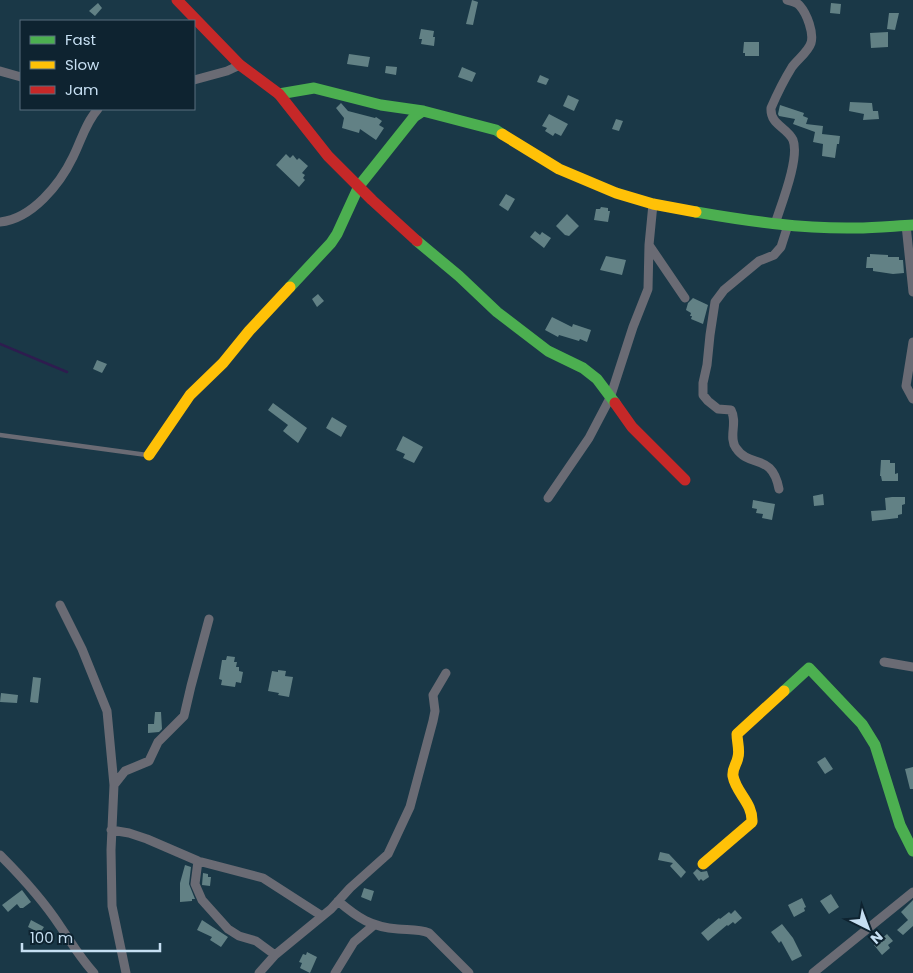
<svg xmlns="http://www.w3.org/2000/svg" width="913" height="973" font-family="Poppins,sans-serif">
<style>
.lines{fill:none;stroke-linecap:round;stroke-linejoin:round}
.stream{stroke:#2e1c4f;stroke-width:2.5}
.building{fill:#628185}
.lane{stroke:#6a6b74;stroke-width:4.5}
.street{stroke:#6a6b74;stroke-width:9}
.fast{stroke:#4caf50;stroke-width:11}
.slow{stroke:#ffc107;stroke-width:11}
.jam{stroke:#c62828;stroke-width:11}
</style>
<rect width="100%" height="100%" fill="#1a3847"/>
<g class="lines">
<path class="stream" d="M0,344L67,372"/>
</g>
<path class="building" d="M472,0L478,2L473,25L466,24Z
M98,3L102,8L95,16L89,11Z
M831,3L841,4L840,14L830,13Z
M889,13H899L895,30L887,29Z
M421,29L434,31L433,37H435L434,46L421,44L422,39H419Z
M888,32V47L871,48L870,33Z
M744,42H759V56H745V53H743Z
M349,54L370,57L368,67L347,64Z
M386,66L397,67L396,75L385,73Z
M462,67L476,73L472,82L458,77Z
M540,75L549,79L546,85L537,82Z
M568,95L579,100L574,111L563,106Z
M850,102L872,103L873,111H878L879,119L863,120L864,114L849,111Z
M341,103L348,111L375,118L376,117L382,121L379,125L384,128L376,140L360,129L359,133L342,128L344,118L336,108Z
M780,105L804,113L803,116L808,118L806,124L823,126L822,134L840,136L839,144H837L835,158L822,156L823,144L813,142L815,132L793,124L795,119L779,116L778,114Z
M549,114L568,124L561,136L555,133L553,136L545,131L547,128L542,126Z
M616,119L623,121L619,131L612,129Z
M286,154L290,158L293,155L297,160L299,158L308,166L302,173L305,175L303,178L305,180L299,187L276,165Z
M506,194L515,199L508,211L499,205Z
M601,207L608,208V211H610L608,222L594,220L596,209H600Z
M567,214L579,226L569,236L565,235L556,226Z
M535,231L540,235L542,232L551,238L544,248L530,237Z
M870,254L888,255V257H899V260H903L904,273L893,274L873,271V268H866L867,257H870Z
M606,256L626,260L622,275L600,270Z
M318,294L324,301L317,307L312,299Z
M693,298L708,305L703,324L691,319L692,316H690L691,313L686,310L688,303Z
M552,317L572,327L573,324L591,330L587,342L580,339L579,341L559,335L558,337L545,330Z
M97,360L107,364L102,373L93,369Z
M273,403L307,428L298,443L283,431L288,425L268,410Z
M332,417L347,426L341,437L326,428Z
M403,436L423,447L414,463L403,458L405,454L396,450Z
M881,460H890V463H895V474L898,473V481H882L881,476H880Z
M823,494L824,505L814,506L813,496Z
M892,497H905V504L902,505V514L898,515V518L872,521L871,511L886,510L885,498Z
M753,500L775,504L772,520L762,518L763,514L756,513L757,509L752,508Z
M227,656L235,657L234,662H237L236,667H239V671L243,672L241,683L236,682L235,687L221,685L222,680L219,679L222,660H226Z
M278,670L286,671L285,676L293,677L289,697L278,695L279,693L268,691L272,671L278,672Z
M33,677L41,678L38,703L30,702Z
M1,693L18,695L17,703L0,702Z
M155,712H161L162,729L159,732L148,733V724H154Z
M825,757L833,769L825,774L817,762Z
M913,767V789H910L905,769Z
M660,852L669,854L686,872L681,878L670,866L673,863L658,860Z
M185,865L191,867L189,884L195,899H192V901L180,902V883Z
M697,869L701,872L707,871L709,877L703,881L701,879L699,881L693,873Z
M203,873L208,874V877H211L210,886L202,885Z
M364,888L374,891L371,901L361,897Z
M22,890L31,902L23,908H20L17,904L8,912L2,905Z
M831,894L839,907L829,914L820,901Z
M802,898L806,907L804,908L805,911L794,917L788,905Z
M913,900V926L903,935L897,930L908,920L901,912Z
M735,910L742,918L735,924L733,922L728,926L727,925L708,941L701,933L719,918L720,919L729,912L731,914Z
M31,920L44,927L40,933L28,927Z
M202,920L228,937L221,947L210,940L212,937L197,930Z
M782,924L793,938L802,956L792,961L781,941L779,943L771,932Z
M887,934L893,941L888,945L890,948L882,955L874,945Z
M307,952L317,957L310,973L300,968L302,963L299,962L303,954L306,955Z"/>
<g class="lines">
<path class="lane" d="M0,435L147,455"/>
<path class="street" d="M0,71L21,77
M194,80L227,71L240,65
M0,222C32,219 60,184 73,157C81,141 86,122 98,109
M775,224C781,205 800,158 793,140C787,127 770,125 771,108C777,94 784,80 792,67C798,59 808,52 811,43C814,33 807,14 800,6C797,2 792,1 787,0
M906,225L913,292
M649,245L685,298
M913,342L906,386L913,399
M779,489C772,452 750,469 736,448C728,437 738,423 731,410L718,409L708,401L703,395V383L707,365L710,335L715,302L724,290L759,261L774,255L781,247L788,225
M548,498L589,438L610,398L633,327L648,289L649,245L653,204
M60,605L82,649L107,711L114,785L111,850L112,906L126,973
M884,662L913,667
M114,785L125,771L149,761L158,742L184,716L191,686L209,619
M111,830L129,833L147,839L198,861L263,878L322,916
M0,855C22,877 43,900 60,926C71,942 80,958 94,973
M198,861L195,884L202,900L228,929L239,936L256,941L275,955
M338,901C358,918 371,927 398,929C408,930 419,929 429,933L469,973
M259,973L275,955L331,909L350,888L388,854L410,807L433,721L435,711L433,695L446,673
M335,973L354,942L374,925
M813,973L913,892"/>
<path class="fast" d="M279,94L314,88L381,105L423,111L496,130L502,134
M696,212C748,221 802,229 856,228C875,228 894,226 913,225
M417,241L459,276L497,312L548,351L583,368L597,379L615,403
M290,287L331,243L337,234L359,186L414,117L423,111
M784,691L809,668L862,724L875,745L900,825L913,851"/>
<path class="slow" d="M502,134L559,169L616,193L653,204L696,212
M149,455L190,395L223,363L249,331L290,287
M703,864L752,822C753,803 736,793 733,776C732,768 737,764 738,757C740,750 737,742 737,734L784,691"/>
<path class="jam" d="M177,0L240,65L279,94L328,156L372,200L417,241
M615,403L632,427L685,480"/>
</g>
<rect x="20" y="20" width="175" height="90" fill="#0e2330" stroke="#586e7e"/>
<rect x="30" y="36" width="25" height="8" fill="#4caf50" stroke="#586e7e"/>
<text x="65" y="45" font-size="15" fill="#c6dff2">Fast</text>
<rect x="30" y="61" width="25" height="8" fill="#ffc107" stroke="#586e7e"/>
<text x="65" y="70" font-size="15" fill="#c6dff2">Slow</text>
<rect x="30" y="86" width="25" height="8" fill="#c62828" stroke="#586e7e"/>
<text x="65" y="95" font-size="15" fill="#c6dff2">Jam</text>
<g transform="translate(868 928) rotate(138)" stroke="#0e2330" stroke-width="4" paint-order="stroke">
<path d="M0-4L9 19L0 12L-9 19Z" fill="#c6dff2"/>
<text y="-8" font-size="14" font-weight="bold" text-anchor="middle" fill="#c6dff2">N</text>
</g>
<path d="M22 943v8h138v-8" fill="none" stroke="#c6dff2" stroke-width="2.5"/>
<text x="30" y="943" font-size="15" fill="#c6dff2" stroke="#0e2330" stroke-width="4" paint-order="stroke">100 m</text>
</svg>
